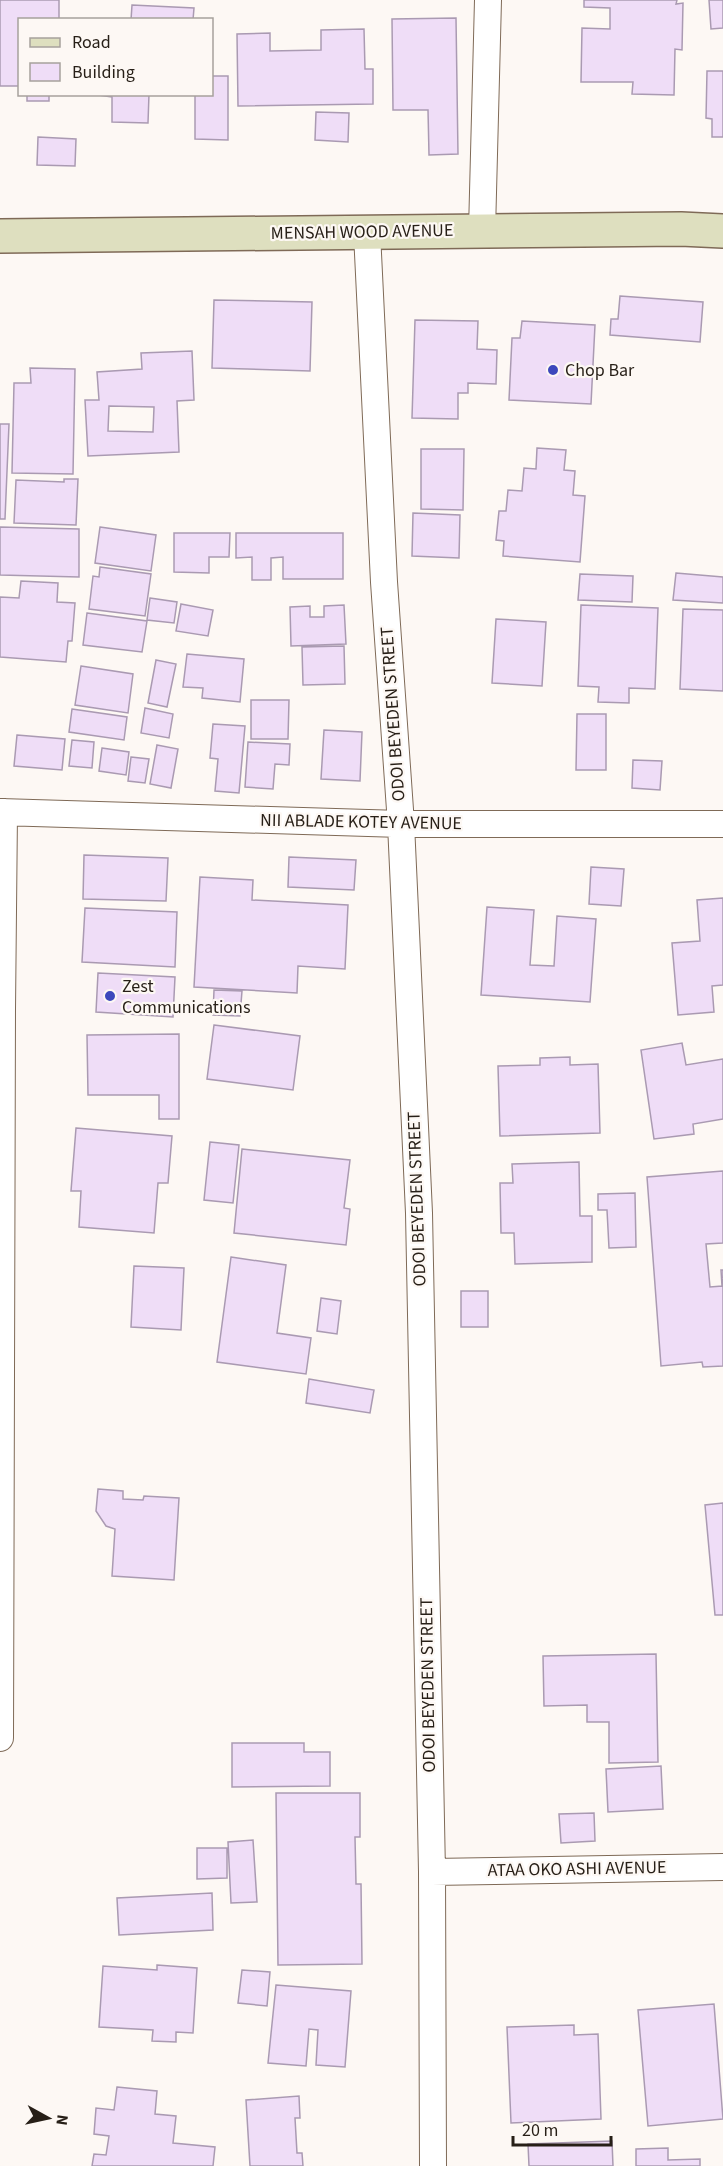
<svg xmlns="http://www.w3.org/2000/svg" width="723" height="2166" font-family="'Source Sans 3',sans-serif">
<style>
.building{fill:#efddf7;stroke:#aa9ab2;stroke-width:1.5;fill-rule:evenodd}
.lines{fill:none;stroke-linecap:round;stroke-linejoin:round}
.street-casing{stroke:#7f6a57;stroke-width:28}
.secondary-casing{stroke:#7f6a57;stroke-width:36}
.street{stroke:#fff;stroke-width:26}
.secondary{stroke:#dedfbf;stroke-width:33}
.poi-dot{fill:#3c48bc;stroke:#fdf8f4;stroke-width:2}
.labels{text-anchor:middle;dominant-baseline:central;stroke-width:4.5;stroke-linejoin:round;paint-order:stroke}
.street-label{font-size:18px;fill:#271f17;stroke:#fdf8f4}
.poi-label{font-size:18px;fill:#271f17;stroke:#fdf8f4;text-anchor:start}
</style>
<rect width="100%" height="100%" fill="#fdf8f4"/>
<path class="building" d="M0,0H59V20H20V86H0Z
M584,0H677L676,4L683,3L682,50L675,49L674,95L632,94L633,82H581L582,28L610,29V8L584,7Z
M709,0H723V28L711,29Z
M132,5L194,8L193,20H131Z
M456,18L458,154L429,155L428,110H393L392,19Z
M364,29L365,69H373V104L238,106L237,34L270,33V51L321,50V30Z
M707,71H723V137H712V119L706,118Z
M212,76H228V140L195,139V94H212Z
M27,94H60L49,95V101H27Z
M92,94H149L148,123L112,122V97Z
M316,112L349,113L348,142L315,140Z
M38,137L76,139L75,166L37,165Z
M620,296L703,302L700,342L610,335L611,319H618Z
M214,300L312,302L310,371L212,368Z
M415,320L478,321L477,349L497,350L496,384L468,383V393H458V419L412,418Z
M522,321L595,325L591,404L509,400L512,338H520Z
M192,351L194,400L177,401L179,452L88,456L85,400H99L97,372L142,369L141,353ZM109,406L154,407L153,432L108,431Z
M30,368L75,369L73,474L12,473L14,383H31Z
M0,424H9L5,519H0Z
M537,448L566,450L564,470L575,471L573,495L585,496L580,562L503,556L504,541L496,540L499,511H506L508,490L522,491L524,468L536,469Z
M421,449H464L463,510L421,509Z
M64,479H78L76,525L14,523L16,480L64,482Z
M413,513L460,515L459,558L412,556Z
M0,527L79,529V577L0,575Z
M100,527L156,535L151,571L95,563Z
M174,533H230L229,557H209V573L174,572Z
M236,533H343V579H283V557L271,558V580H252V557L236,558Z
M100,567L151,574L145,616L89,609L93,576L99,577Z
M676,573L723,577V603L673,600Z
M580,574L633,576L632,602L578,600Z
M21,581L58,583L57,602L75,603L72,641H68L66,662L0,657V597L19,598Z
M150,598L177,602L174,623L147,620Z
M181,604L213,610L208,636L176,631Z
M344,605L346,644L291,646L290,607L310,606V617H324V606Z
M581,605L658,608L655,689L629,688V703L598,702L599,687L578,686Z
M683,609L723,610V691L680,689Z
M87,613L147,621L142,652L83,645Z
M496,619L546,622L542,686L492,683Z
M344,646L345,684L303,685L302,647Z
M187,654L244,659L240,702L202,698L203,688L183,687Z
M156,660L176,664L167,707L148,703Z
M81,666L133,674L128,713L75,705Z
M251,700H289L288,739H251Z
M145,708L173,714L169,738L141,733Z
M72,709L127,717L124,740L69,732Z
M577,714H606V770H576Z
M213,724L245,726L239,793L215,791L218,759L210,758Z
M324,730L362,732L360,781L321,779Z
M17,735L65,739L62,770L14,766Z
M72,740L94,742L92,768L69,766Z
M248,742L290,744L289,765L275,764L273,789L245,787Z
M157,745L178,749L171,788L150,784Z
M102,748L129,752L126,775L99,771Z
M131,757L149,759L145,783L128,781Z
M633,760L662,761L660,790L632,788Z
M84,855L168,858L166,901L83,899Z
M289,857L356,860L354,890L288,887Z
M591,867L624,869L621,906L589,904Z
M200,877L253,880L252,900L348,905L345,969L298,966L297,993L194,987Z
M723,898V985L712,986L714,1012L678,1015L672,943L700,941L697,900Z
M487,907L534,910L530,965L554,966L557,916L596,919L590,1002L481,995Z
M85,908L177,912L175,967L82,962Z
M98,973L175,977L173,1017L96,1012Z
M214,990L242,991L240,1016L213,1015Z
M214,1025L300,1036L293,1090L207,1079Z
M179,1034V1119H159V1095H88L87,1035Z
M682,1043L686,1065L723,1059V1119L693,1124L694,1134L654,1139L641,1050Z
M570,1057V1065L598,1064L600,1133L500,1136L498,1066L540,1065V1058Z
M76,1128L172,1136L168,1183H158L154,1233L79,1227L81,1191H71Z
M210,1142L239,1145L233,1203L204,1200Z
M242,1149L350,1160L344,1208L350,1209L346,1245L234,1233Z
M579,1162L580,1216H592V1262L515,1264L514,1233H501L500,1183H513L512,1164Z
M723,1171V1243L706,1244L710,1287L722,1286L721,1270H723V1366L703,1367L702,1362L661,1366L647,1177Z
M635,1193L636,1247L609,1248L607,1210H598V1194Z
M231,1257L286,1265L277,1333L311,1338L306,1374L217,1362Z
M134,1266L184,1268L181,1330L131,1327Z
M461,1291H488V1327H461Z
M321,1298L341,1301L337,1334L317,1331Z
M309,1379L374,1390L370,1413L306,1403Z
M98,1489L123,1491V1499L143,1500L144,1496L179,1498L174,1580L112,1576L115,1529L106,1526L96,1511Z
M723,1503V1615H715L705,1505Z
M656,1654L658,1762L609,1763V1722H587V1705L544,1706L543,1656Z
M232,1743H304V1752H330V1786L232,1787Z
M661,1766L663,1809L608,1812L606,1769Z
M276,1793H360V1837H355L356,1884H361L362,1964L278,1965Z
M594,1813L595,1841L561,1843L559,1814Z
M253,1840L257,1902L231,1903L228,1842Z
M197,1848H227V1878L197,1879Z
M212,1893L213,1930L119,1935L117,1898Z
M157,1965L197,1968L193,2033L176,2032V2042L152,2041L153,2030L99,2027L103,1966L157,1970Z
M242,1970L270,1972L267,2006L238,2003Z
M276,1985L351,1991L345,2067L316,2065L318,2030L309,2029L306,2066L268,2063Z
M714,2004L723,2119L648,2126L638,2010Z
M574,2025V2035L598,2034L601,2119L511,2123L507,2027Z
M117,2087L157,2091L155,2114L176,2116L173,2143L215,2147L213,2166H92L94,2154L106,2155L109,2136L94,2134L96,2108L114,2110Z
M299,2096L300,2118H295L297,2153H302L303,2166H250L246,2100Z
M612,2141L613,2166H529L528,2144Z
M668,2148V2160L700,2159V2166H636V2149Z"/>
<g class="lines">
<defs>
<path id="street" d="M482,231L488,0
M367,233L384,582L401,824L419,1213L432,1872L433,2166
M0,812L401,824H723
M0,1738L2,1009L4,812
M432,1872L723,1867"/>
<path id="secondary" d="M0,236L681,229L723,231"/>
</defs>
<use href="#street" class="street-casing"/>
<use href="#secondary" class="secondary-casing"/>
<use href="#street" class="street"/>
<use href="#secondary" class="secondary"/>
</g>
<g class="poi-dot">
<circle cx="553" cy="370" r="6"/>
<circle cx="110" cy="996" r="6"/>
</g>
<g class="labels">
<g class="street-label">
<text transform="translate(362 232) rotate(-1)">MENSAH WOOD AVENUE</text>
<text transform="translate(393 714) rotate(-94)">ODOI BEYEDEN STREET</text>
<text transform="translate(361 822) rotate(1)">NII ABLADE KOTEY AVENUE</text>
<text transform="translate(417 1199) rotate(-92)">ODOI BEYEDEN STREET</text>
<text transform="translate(428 1685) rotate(-91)">ODOI BEYEDEN STREET</text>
<text transform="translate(577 1869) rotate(-1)">ATAA OKO ASHI AVENUE</text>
</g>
<g class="poi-label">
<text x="565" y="370">Chop Bar</text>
<text x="122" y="986">Zest<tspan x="122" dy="21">Communications</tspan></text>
</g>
</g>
<rect x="18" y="18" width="195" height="78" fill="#fdf8f4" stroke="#a7a19c" stroke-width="1.5"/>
<rect x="30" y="38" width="30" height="9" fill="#dedfbf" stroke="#a7a19c" stroke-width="1.5"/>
<text x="72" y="48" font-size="18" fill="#271f17">Road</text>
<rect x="30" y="63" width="30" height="18" fill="#efddf7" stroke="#a7a19c" stroke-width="1.5"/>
<text x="72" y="78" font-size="18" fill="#271f17">Building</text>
<g transform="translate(48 2118) rotate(98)" stroke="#fdf8f4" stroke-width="4.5" paint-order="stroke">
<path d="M0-4.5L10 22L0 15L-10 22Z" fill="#271f17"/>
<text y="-9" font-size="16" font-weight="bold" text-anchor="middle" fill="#271f17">N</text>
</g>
<path d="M513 2136v9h98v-9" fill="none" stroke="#271f17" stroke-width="3"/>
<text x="522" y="2136" font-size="18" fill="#271f17" stroke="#fdf8f4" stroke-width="4.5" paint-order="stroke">20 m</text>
</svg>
